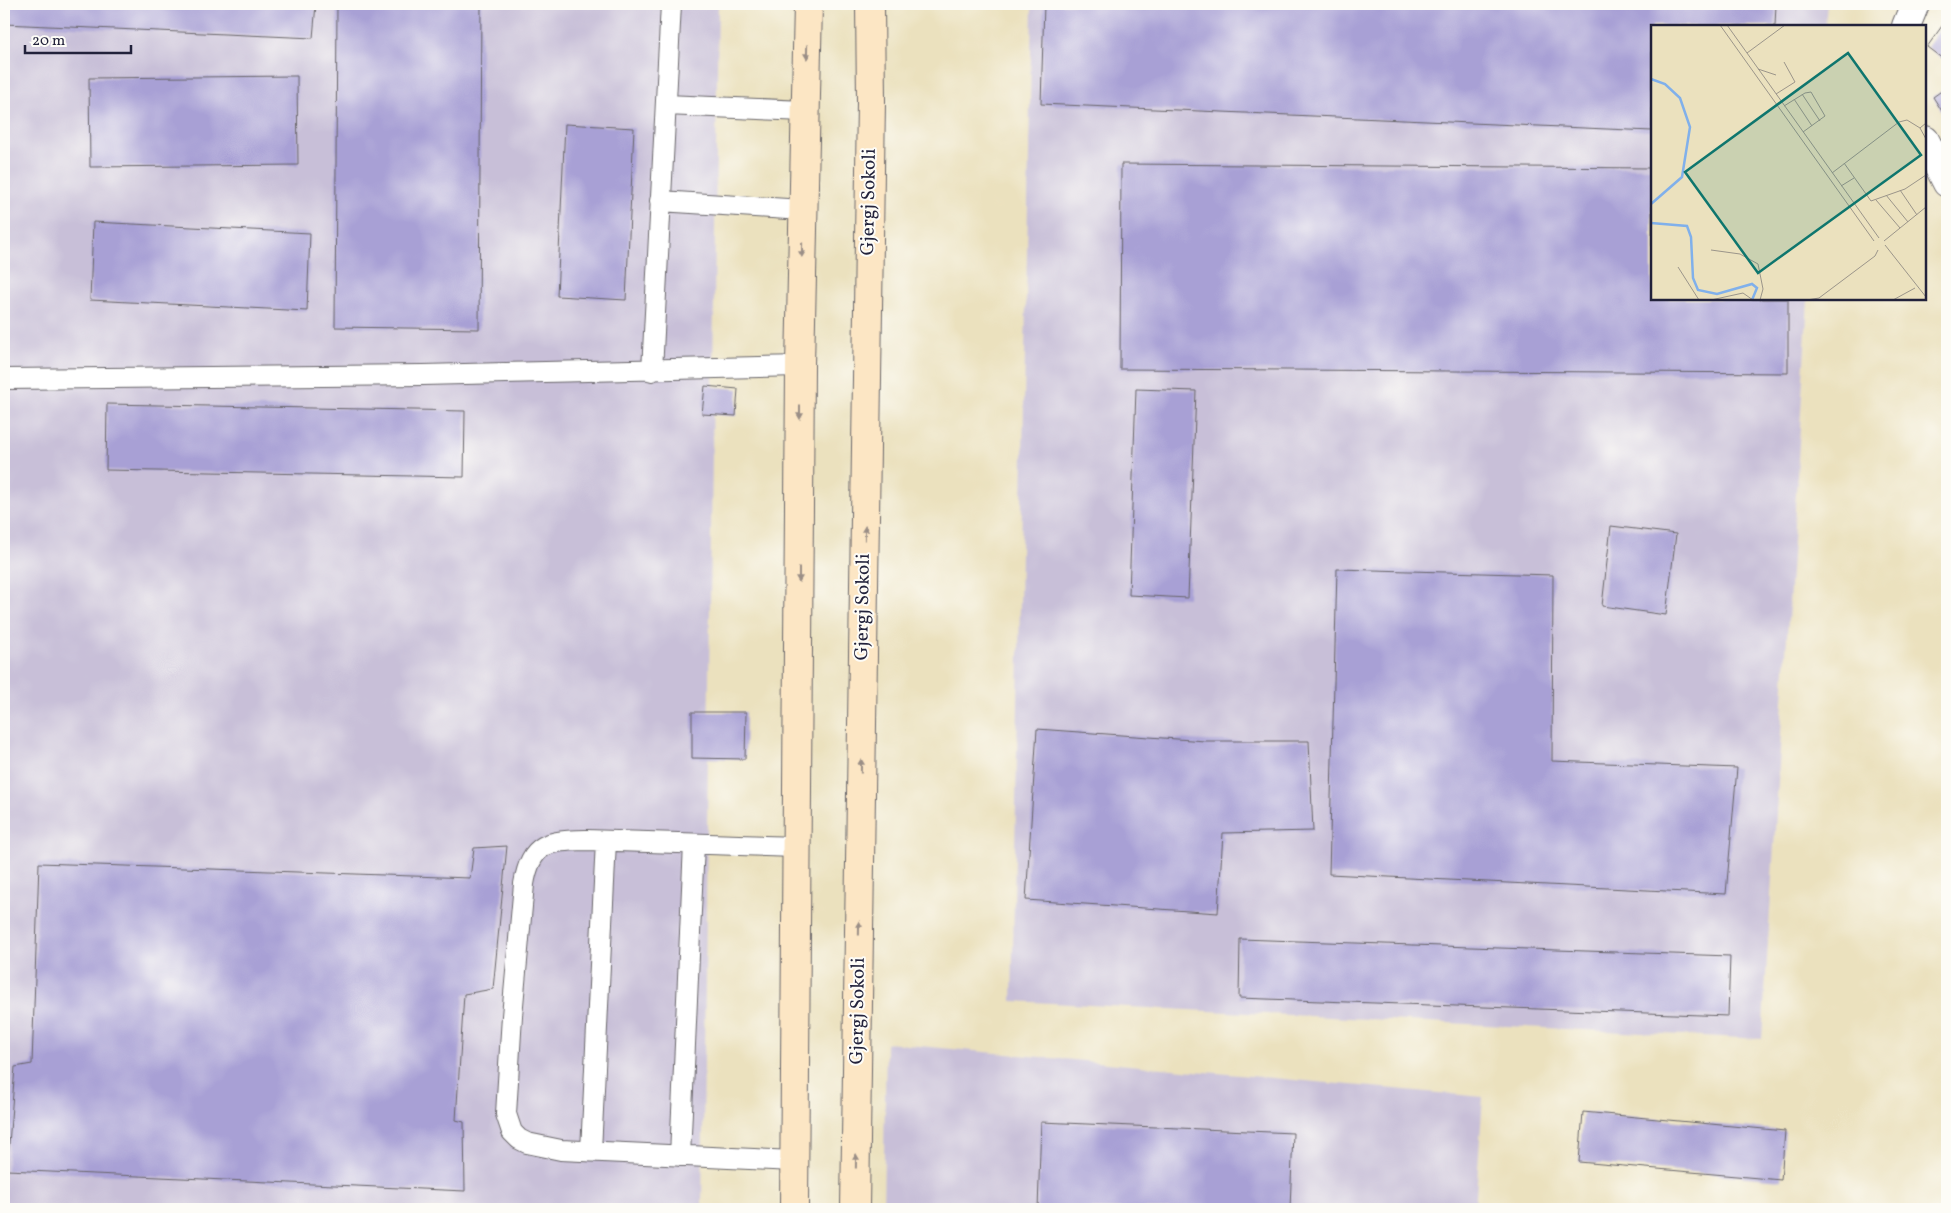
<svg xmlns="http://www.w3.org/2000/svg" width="1951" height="1213" font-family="Vollkorn,serif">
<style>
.industrial{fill:#c8bfd8}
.building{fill:#a8a0d5}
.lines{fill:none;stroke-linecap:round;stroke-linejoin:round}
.service-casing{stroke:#686569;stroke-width:22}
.minor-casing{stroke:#686569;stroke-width:30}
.secondary-casing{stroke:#686569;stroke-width:30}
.service{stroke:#fff;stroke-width:20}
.minor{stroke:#fff;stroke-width:28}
.secondary{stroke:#fce6c4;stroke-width:28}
.oneway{fill:#9a8e86}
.labels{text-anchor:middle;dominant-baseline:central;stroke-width:4;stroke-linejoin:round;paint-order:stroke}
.street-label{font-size:19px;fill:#22223b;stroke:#fdfcf7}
.inset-river{fill:none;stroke:#80b0eb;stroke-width:2.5}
.inset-road{fill:none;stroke:#9b958a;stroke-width:1}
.view{fill:#0f766e;fill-opacity:0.15;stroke:#0f766e;stroke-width:2.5}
.inset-edge{fill:none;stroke:#22223b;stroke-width:2.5}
</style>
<rect width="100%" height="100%" fill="#fdfcf7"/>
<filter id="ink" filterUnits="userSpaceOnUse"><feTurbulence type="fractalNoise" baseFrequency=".02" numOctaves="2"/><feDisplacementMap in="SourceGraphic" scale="10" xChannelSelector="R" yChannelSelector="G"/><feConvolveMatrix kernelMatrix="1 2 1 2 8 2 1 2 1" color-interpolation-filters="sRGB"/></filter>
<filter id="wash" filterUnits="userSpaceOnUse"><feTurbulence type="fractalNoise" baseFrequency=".0096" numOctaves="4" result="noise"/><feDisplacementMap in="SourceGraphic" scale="20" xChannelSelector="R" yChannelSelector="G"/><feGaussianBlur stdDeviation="1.12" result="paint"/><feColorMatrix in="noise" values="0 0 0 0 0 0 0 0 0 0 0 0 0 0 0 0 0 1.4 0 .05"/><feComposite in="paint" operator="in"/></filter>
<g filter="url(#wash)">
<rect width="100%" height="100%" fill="#ebe1be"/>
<path class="industrial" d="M4,4H718L702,1209H4Z
M1032,4H1827L1825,26H1652V299H1808L1762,1039L1012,1001Z
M886,1043L1483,1097L1475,1209H883Z"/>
<g id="blocks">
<path class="building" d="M4,4H316L313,38L4,24Z
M337,4H481L479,329L335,327Z
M1044,4H1776L1775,26H1652V131L1041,104Z
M1947,19V62L1927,47Z
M297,76L298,165L90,167L89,78Z
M1947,87V119L1933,97Z
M565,124L634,128L626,300L557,296Z
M1121,164L1652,168V299H1788V373L1120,369Z
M93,222L310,233L307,311L90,300Z
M705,386L738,389L736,416L702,414Z
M1136,389L1196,391L1188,598L1129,595Z
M107,404L465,411L464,477L106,470Z
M1611,526L1676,534L1666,615L1602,606Z
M1337,569L1553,575L1552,761L1737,768L1726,894L1329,874Z
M692,712H746L745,759L692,758Z
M1037,729L1205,741H1309L1313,831L1223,833L1218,913L1026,900Z
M507,846L493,989L464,994L456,1120L464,1122L465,1191L7,1170L15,1067L32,1064L39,863L470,878L474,848Z
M1240,939L1730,956L1728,1016L1239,998Z
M1583,1112L1785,1131L1781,1180L1579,1162Z
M1041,1122L1293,1133L1290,1209H1038Z"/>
</g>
</g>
<g filter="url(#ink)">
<use href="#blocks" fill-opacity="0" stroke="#686569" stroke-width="1"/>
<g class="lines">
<defs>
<path id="service" d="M666,105L805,111
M660,201L803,210
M652,371L671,4
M4,379L423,375L800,366
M591,1151L606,841
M680,1156L694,844
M794,1161L561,1150L527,1143L519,1139L512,1132L506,1114L512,1016L524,884C531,842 548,841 586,840L797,847"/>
<path id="minor" d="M1906,26L1915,4
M1925,140L1947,183"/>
<path id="secondary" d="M794,1209L800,366L808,4
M855,1209L871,101L870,4"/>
</defs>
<use href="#service" class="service-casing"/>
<use href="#minor" class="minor-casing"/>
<use href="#secondary" class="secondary-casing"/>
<use href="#service" class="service"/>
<use href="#minor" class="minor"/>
<use href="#secondary" class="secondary"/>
</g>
<defs><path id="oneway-solid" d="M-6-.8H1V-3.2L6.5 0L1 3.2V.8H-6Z" transform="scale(1.25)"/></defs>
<g class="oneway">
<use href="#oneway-solid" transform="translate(807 52) rotate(91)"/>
<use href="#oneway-solid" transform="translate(802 250) rotate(91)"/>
<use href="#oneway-solid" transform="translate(800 412) rotate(90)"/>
<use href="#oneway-solid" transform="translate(865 533) rotate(-89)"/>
<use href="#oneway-solid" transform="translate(799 575) rotate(90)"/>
<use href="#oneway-solid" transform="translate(861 766) rotate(-89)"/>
<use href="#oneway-solid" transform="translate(859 928) rotate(-89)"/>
<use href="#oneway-solid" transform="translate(856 1161) rotate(-89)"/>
</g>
</g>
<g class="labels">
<g class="street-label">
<text transform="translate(869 202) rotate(-89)">Gjergj Sokoli</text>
<text transform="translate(863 607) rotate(-89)">Gjergj Sokoli</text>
<text transform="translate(858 1011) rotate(-89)">Gjergj Sokoli</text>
</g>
</g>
<g transform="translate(1651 25)">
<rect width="275" height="275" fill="#ebe1be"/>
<path class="inset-river" d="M0,54L14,59L29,73L39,102L31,152L0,179M0,198L36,201L40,212L42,253L47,265L66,269L101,259L106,263L101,275"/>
<path class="inset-road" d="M69,0L223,216M76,0L228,213M96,28L134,0M107,44L125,50M125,69L144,57L133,37M151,69L169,96M143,74L161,101M133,81L154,68L160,67L174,91L152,107M275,98L269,103L275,114M193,138L220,176L254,164L275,150M181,148L248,97L256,95L269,103M190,161L203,153M249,165L266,190M235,170L257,197M225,175L249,203M233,216L275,182M234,220L275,272M60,225L89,229L107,239L112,264L109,275M27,242L48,275M60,275L92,268L102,275M156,275L168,273L224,231L227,225M242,275L264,263"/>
<path class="view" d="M197,28L270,130L107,248L34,147Z"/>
<rect width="275" height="275" class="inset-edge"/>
</g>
<rect width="1951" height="1213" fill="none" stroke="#fdfcf7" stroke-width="20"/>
<path d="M25 45v8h106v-8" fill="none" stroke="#22223b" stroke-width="2.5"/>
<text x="32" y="45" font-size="15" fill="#22223b" stroke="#fdfcf7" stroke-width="4" paint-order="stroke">20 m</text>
</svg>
